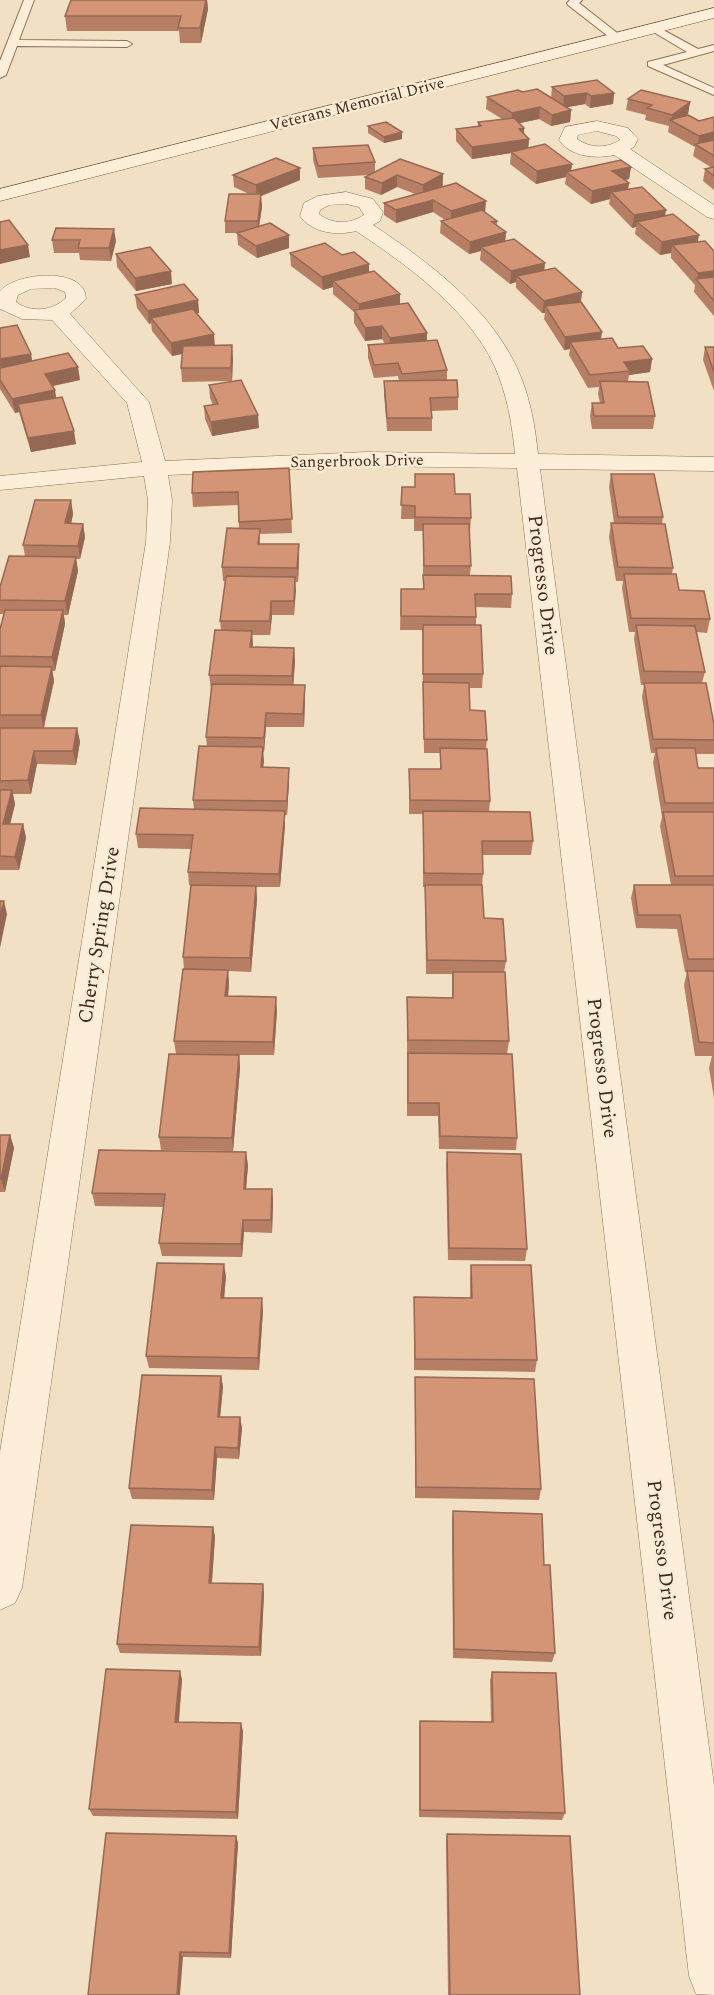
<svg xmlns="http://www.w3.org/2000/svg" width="714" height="1995" font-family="Spectral,serif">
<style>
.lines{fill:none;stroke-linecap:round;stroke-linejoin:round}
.service-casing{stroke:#8f7058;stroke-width:2}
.minor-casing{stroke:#8f7058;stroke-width:1}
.secondary-casing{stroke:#71513b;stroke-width:1}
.service{fill:#fceed8;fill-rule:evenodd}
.minor{fill:#fceed8;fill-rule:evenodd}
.secondary{fill:#fceed8;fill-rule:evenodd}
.wall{fill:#b67f65}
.shaded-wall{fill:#946853}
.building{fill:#d49476;stroke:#946853;stroke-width:1.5}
.labels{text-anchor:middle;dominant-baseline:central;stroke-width:4.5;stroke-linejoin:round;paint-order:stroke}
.far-street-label{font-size:16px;fill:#3e2a1e;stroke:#f9ebd4}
.street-label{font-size:20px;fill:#3e2a1e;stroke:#f9ebd4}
</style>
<rect width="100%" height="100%" fill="#f2e0c4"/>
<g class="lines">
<defs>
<path id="service" d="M24,0H34L19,40L127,41L132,44L127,47L17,46L6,75L0,78V61Z
M570,0H582L579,3L621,36V40H613L568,5L567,3Z
M654,25L698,49L714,45V51L663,65L714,88V95L648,66V62L687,52L650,30V26Z"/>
<path id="minor" d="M597,121L628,128L638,139L634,147L630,149L714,205V219L707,217L614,155C595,159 571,157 559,140L565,127ZM597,131L616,136L620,140C606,149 590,148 577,139L578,135Z
M346,192L373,199L383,212L380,221L373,225C429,262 490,308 518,370C530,397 535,425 538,454L714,457V471L540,469L714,1785V1995L696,1994L689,1976L517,468L367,466L168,475L172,500L170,542L22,1588L15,1603L0,1610V1452L146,542L148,500L144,476L0,490V476L142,462L127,403L52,320L22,319L0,309V291C16,272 86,266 86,299L70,314L149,402L165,461L367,452L515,454C512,424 507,393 494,365C466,307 408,266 356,231C337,236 312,233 300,216L304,203L318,196ZM346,204L359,207L364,215C350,224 333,225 319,214L320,210L329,205ZM55,288L65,292L66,298C53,311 31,313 16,302L18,295L31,289Z"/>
<path id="secondary" d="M714,8V18L0,201V189Z"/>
</defs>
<use href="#service" class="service-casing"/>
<use href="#minor" class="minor-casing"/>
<use href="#secondary" class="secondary-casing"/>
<use href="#service" class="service"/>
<use href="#minor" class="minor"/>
<use href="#secondary" class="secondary"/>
</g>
<path class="wall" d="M71,0H207L208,9L201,43H180L179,31H67L65,16Z
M552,87L614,93L613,104L590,108L585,104L567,107L571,110L570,122L551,126L539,119L520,123L524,128V134L529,139L528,148L572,164L571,171L631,167L629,179L625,180L629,183L628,190L665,216L698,242L714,251V316L694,292L695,285L671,258V253L660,255L635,234L636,227L632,228L609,204L610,199L591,204L565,184L566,177L536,184L510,164L511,153L472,159L456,141V129L478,126V122L502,119L486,109L487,97L523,92L551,98Z
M628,99L690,102L688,114L685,116L699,121L714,117V190L703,181L705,169L712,168L693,156L695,147L668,132L669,126L645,120L646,115L626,110Z
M368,126L402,132V139L384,143L368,133Z
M313,148L375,162V172L443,174V186L485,212L497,221V225L506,232L505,241L545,270L582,292L581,302L601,339L618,348L652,359L650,372L629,375L628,381L655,416L653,429H592L590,416L592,403H600L598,394L599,387L588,388L569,355L570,349L564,350L544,319L545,313H542L516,288V282L510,284L480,260L481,251L469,254L440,233L441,221L445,220L433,212L396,223L384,215V203L415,194L397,187L381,195L365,189V177L369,175L318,178L313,160Z
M300,168V180L261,196L262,207L259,226L289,248L257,258L238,245L237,233H225V221L249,194L234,187L233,175Z
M52,240L116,241L111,261L80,260L79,253H54Z
M290,253L342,255L369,264V272L427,333V341L447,370V380L458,397V410L432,411V431H387L384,394V381H399L398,376L374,378L368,358V345L385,344L382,339L365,341L354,323V312L333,294V287L323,290L291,266Z
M116,254L172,284L136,291L117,267Z
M135,295L198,300L199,313H197L215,345L233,358L232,381L182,382L181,368L182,354L172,356L152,331L151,323L149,324L137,308Z
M705,347H714V391L703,360Z
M31,354L32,361L80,380L53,386L56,398L76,444L31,452L19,412L15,413L0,389V380Z
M209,385L259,428L212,436L205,419L204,406L213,405L210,398Z
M289,468L292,533L260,534V544H299V558L298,582H295L294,615H272L270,635H252V647L294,648L295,661L293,685L305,699L304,727H266L264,752H263V767L289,768V781L287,815H285V825L280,887H256L257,899L251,972L228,971L229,983L228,996L277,1010L274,1055H239L240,1068L233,1151L161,1150L159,1137L176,1054L174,1041L184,969L183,957L191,885H189L188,872L191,849L138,848L136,834L194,809L193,800L207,747L206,737L212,689H211L209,675L221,630L220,621L225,581H223L222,567L239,529L238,505L193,507L192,493Z
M611,474L663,517L662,524L673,568L672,574L679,590L710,619L707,633L697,632L705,672L702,683L714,740V754H696L698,768H714V1098L709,1068L712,1056H695L684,985L687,972H685L677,929L636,928L631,898L634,885H671L660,826L662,817L653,762L655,753H651L642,697L644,685H641L634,639L635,632H629L622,588L623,581H616L609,537L611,523H614L609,487Z
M402,487L455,494L471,518L470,532H469L471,566L470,575L512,594L511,608L476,607V625L483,674L482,688H469L470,710L487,740L486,749L490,801L489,812L533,841L531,855H482L483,874L482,885L484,918L506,961L504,972L509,1041L507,1054L517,1138L516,1150L439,1149L438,1116H407V997L452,998V974H426L425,887H423V814H409V769H440V753H424L422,630H400L401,589H423V531H414V519H401Z
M71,500L73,514L71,524H83L85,537L80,559H76L78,571L68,615H64L65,624L55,671H52L54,681L44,728H77L80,742L76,765L37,764L31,794H13L15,804L10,824H23L26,838L19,870H0V629L4,614H0V587L25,556L23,545Z
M0,1135H10L14,1148L5,1192H0Z
M447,1152L527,1249L525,1261L448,1260L446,1165Z
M248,1165L246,1189H272L273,1202L272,1233L244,1232L242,1257L162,1256L159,1243L164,1207L95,1206L92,1193Z
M471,1265L537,1360L535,1372L414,1370V1297L470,1298V1277Z
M226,1276L224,1298L263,1310L259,1370L149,1368L146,1356Z
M221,1376L223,1387L220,1417H240L242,1428L239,1459L217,1458L214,1500L132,1499L129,1488Z
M415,1377L541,1489L539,1500L415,1498Z
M453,1511L544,1565L555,1653L552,1662L453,1658L452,1522Z
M213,1527L215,1537L212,1583L264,1593L261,1656L120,1653L117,1644Z
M492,1672L565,1813L562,1820L419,1817V1729L420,1721L491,1722L490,1681Z
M182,1679L179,1722L243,1731L238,1819L93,1816L89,1809Z
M447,1834L580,1995H448L446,1841Z
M236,1836L238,1843L231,1958L183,1957L88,1995Z"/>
<path class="shaded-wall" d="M206,0H207L208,9L201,43L200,28Z
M587,93L585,104L563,108L564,96Z
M614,93L613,104L590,108L591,96Z
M690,102L688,114L675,123L671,121L672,115Z
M540,107L539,119L511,125L512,113Z
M571,110L570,122L551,126L552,115Z
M524,128V140L529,139L528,151L511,152V153L472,159V147L519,129Z
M402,132V139L384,143V137Z
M714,132V143L698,146L699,136Z
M572,164L570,175L566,172V177L536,184L537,171Z
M631,167L629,179L611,183L612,171Z
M300,168V180L261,196L262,207L258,233L256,185Z
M443,174L442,187L423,197V185Z
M397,175V187L381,195L382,183Z
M629,183L627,195L611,192L610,199L591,204L592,191Z
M433,200V212L396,223V210Z
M486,201L485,214L451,224V211Z
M666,210L664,223L637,222L636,227L632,228L634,215Z
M114,229L116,241L111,261L109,248Z
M506,232L505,245L481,247V251L469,254L470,242Z
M289,235V248L257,258L256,246Z
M699,235L697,247L672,245L671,253L660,255L662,242Z
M28,245L30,257L0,264V250Z
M545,263L544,275L517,276L516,282L510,284L511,271Z
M369,264V276L333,281V287L323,290L322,277Z
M171,271L172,284L136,291L135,278Z
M714,271V283L697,280L698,273Z
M582,292L580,305L545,306V313H542L544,301Z
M400,294V306L359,317V304Z
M198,300L199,313L154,323L151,318V323L149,324L148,311Z
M382,326V339L365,341V328Z
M602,332L600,345L570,342V349L564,350L565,337Z
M427,333V346L390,351V338Z
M214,334L215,347L172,356L171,343Z
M232,345L233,358L232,381L231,368Z
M31,354L33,367L0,373V359Z
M652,359L650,372L629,375L630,371L624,362Z
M78,367L80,380L47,387L45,374Z
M55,390L57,403L18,404L19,412L15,413L12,399Z
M258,415L259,428L212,436L211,422Z
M74,431L76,444L31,452L28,438Z
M71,500L73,514L68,537L65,523Z
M83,524L85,537L80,559L78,546Z
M299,544V558L298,582L297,568Z
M76,557L78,571L68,615L65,601Z
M295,577L296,591L294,615V601Z
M271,601L272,615L270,635V621Z
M63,610L65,624L55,671L52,657Z
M252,631L253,644L251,661L250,647Z
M294,648L295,661L293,690L292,676Z
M52,667L54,681L43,729L41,715Z
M305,685V699L304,727L303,714Z
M266,713V727L264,752V738Z
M77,728L80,742L76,765L73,751Z
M263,747L264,761L262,781L261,767Z
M34,751L37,764L31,794L28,780Z
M289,768V781L287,815V801Z
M12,790L15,804L7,837L3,824Z
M285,811V825L280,887L279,874Z
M23,824L26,838L19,870L15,857Z
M256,886L257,899L251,972L250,958Z
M4,901L7,914L0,948V918Z
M228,970L229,983L227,1010L225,996Z
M276,997L277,1010L274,1055L273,1042Z
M239,1055L240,1068L233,1151L232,1138Z
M10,1135L14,1148L5,1192L1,1179Z
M246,1152L248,1165L245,1202L244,1189Z
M272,1189L273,1202L272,1233L271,1220Z
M243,1220L244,1232L242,1257L241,1244Z
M224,1264L226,1276L223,1310L221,1298Z
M262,1298L263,1310L259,1370L258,1358Z
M221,1376L223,1387L219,1428L218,1417Z
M240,1417L242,1428L239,1459L238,1448Z
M215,1447L217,1458L214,1500L212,1490Z
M213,1527L215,1537L211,1592L209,1583Z
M263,1584L264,1593L261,1656L259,1647Z
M180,1671L182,1679L178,1730L175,1722Z
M241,1723L243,1731L238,1819L236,1812Z
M236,1836L238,1843L231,1958L229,1953Z
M180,1952L183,1957L180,1995H177Z"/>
<path class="building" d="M71,0H206L200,28H178L181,16H65Z
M597,80L614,93L591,96L587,93L564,96L552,87Z
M537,89L571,110L552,115L540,107L512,113L487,97L518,90L523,92Z
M641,90L690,102L672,115L647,108L652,105L628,99Z
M688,115L699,121L714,117V132L699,136L670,120Z
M514,118L524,128L519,129L529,139L472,147L456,129L481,126L478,122Z
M386,122L402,132L384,137L368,126Z
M714,140V156L695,144Z
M545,144L572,164L537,171L511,152Z
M368,145L375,162L318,166L313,148Z
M276,158L300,168L256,185L233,175Z
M400,159L443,174L423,185L397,175L382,183L365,177Z
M621,160L631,167L612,171L629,183L592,191L566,172Z
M714,167V176L705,169Z
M456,183L486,201L451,211L433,200L396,210L384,203Z
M642,187L666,210L634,215L611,192Z
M229,194H261L258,221H225Z
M482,210L497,221L492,222L506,232L470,242L441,221Z
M673,214L699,235L662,242L637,222Z
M9,220L28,245L0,250V222Z
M270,223L289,235L256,246L237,233Z
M56,228L114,229L109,248H78L80,240H52Z
M514,239L545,263L511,271L481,247Z
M705,241L714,251V271L698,273L672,245Z
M325,243L342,255L354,252L369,264L322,277L290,253Z
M150,247L171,271L135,278L116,254Z
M555,268L582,292L544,301L517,276Z
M374,271L400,294L359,304L333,281Z
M714,277V301L696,279Z
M184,284L198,300L148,311L135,295Z
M581,302L602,332L565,337L545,306Z
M408,303L427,333L390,338L382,326L365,328L354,310Z
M193,309L214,334L171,343L151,318Z
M17,325L31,354L0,359V328Z
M612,338L618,348L643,346L652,359L624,362L630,371L590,375L570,342Z
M437,340L447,370L402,374L398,363L374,365L368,345Z
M232,345L231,368H181L183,346Z
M705,347H714V372Z
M68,353L78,367L45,374L55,390L12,399L0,380V368Z
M241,380L258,415L211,422L204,406L218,404L209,385Z
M457,380L458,397L430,398L432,418H387L384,381Z
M600,381L648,382L655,416H594L592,403H604Z
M62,397L74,431L28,438L18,404Z
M289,468L292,519L239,522L238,492L192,493L193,472Z
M415,474H454L455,494H470L471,518L415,517V506L401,505L402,487H415Z
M611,474H654L663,517H618Z
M35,500H71L65,523L83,524L78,546L23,545Z
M611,523L665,524L673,568L618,567Z
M423,524H469L471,566H424Z
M227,528L260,529L258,544H299L297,568L222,567Z
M9,556L76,557L65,601L0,600V587Z
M624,574H676L679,590L704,591L710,619L631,618Z
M423,575L511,576L512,594H475L476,617L401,616V589H424Z
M226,576L295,577L294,601H271L270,621H220Z
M5,610H63L52,657L0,656V629Z
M423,625H481L483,674H423Z
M636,625L695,626L705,672L644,671Z
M215,630L252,631L250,647L294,648L292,676L209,675Z
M0,666L52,667L41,715H0Z
M423,682L469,683L470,710L485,711L487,740L424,739Z
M644,683H706L714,724V740L653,739Z
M212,684L305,685L303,714L266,713L264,738L206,737Z
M0,728H77L73,751H34L28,780L0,781Z
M199,746L263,747L261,767L289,768L287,801L193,800Z
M440,748L487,749L490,801L410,800L409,769H441Z
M656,748H695L698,768H714V803H665Z
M0,790H12L3,824H23L15,857L0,856Z
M140,808L285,811L279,874L188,872L193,835L136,834Z
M423,811L530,812L533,841H482L483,874L424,873Z
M663,812H714V876H675Z
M191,885L256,886L250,958L183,957Z
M425,885H482L484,918L503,919L506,961L427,960Z
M634,885H714V959H688L680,915H638Z
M0,901H4L0,918Z
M183,969L228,970L225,996L276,997L273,1042L174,1041Z
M687,971H714V1043L699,1042Z
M453,972H505L509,1041L408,1040L407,997L453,998Z
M408,1053L512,1054L517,1138L440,1136L439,1103H408Z
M169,1054L239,1055L232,1138L159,1137Z
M0,1135H10L1,1179H0Z
M99,1150L246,1152L244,1189H272L271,1220H243L241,1244L159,1243L165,1194L92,1193Z
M447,1152L521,1154L527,1249L449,1248Z
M157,1263L224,1264L221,1298H262L258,1358L146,1356Z
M471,1265H531L537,1360L415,1359L414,1297L472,1298Z
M142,1375L221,1376L218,1417H240L238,1448L215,1447L212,1490L129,1488Z
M415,1377L534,1379L541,1489L416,1487Z
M453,1511L542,1514L544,1565H550L555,1653L454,1649Z
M131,1525L213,1527L209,1583L263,1584L259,1647L117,1644Z
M106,1669L180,1671L175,1722L241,1723L236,1812L89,1809Z
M492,1672L556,1673L565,1813L420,1810V1721L493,1722Z
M106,1833L236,1836L229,1953L180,1952L177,1995H88Z
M447,1834L570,1836L580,1995H450Z"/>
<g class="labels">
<g class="far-street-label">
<text transform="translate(357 104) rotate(-14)">Veterans Memorial Drive</text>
<text transform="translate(357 461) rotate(-1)">Sangerbrook Drive</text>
</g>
<g class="street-label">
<text transform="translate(543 585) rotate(83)">Progresso Drive</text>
<text transform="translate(99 935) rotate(-81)">Cherry Spring Drive</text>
<text transform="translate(602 1068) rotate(83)">Progresso Drive</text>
<text transform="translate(662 1550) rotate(83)">Progresso Drive</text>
</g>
</g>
</svg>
